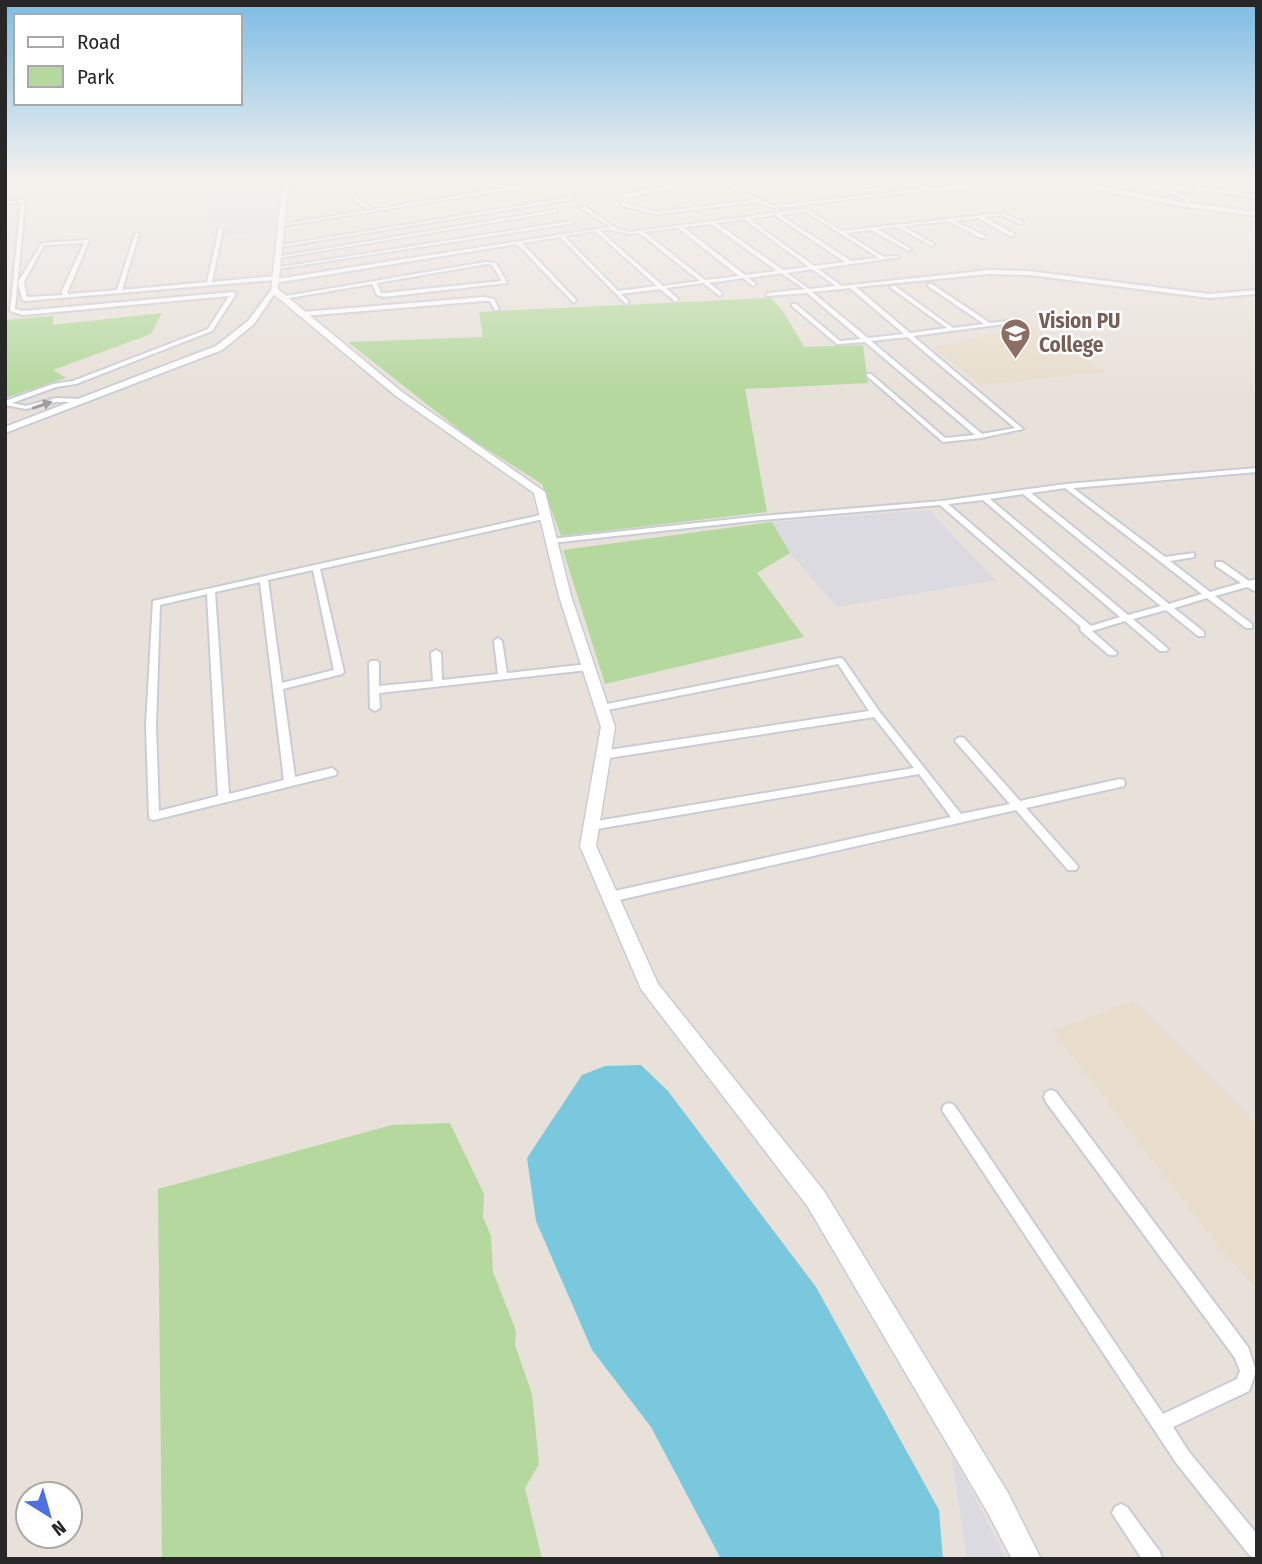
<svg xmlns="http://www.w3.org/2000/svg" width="1262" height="1564" font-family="'Fira Sans Condensed',sans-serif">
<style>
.industrial{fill:#dcdae1}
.education{fill:#e8ddcb}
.green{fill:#b4d89d}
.water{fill:#79c8de}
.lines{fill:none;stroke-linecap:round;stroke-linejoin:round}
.minor-casing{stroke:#c9ccd7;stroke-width:4}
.tertiary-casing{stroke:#c9ccd7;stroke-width:4}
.secondary-casing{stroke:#c9ccd7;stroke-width:3}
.minor{fill:#fff;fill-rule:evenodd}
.tertiary{fill:#fff;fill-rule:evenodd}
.secondary{fill:#fff;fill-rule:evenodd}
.oneway{fill:#9e9e9e}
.labels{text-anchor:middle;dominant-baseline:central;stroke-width:5;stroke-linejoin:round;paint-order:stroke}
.far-education-label{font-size:21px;font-weight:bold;fill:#785e54;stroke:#fff;text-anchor:start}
</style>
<rect width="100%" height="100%" fill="#e8e1da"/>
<path class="industrial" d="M245,177H282L274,231L224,235V225L209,226L208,181Z
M929,510L996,580L837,607L790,553L772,522Z
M951,1454L1007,1559H967Z"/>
<path class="education" d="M1031,326L1105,372L980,385L932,347Z
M1132,1001L1257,1126V1289L1219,1247L1053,1031Z"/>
<path class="green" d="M771,298L783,311L804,347L863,345L868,383L745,389L767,512L561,536L542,484L471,439L348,342L483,337L479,312Z
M162,313L151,334L53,370L66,378L5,398V320L54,316L53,325Z
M772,522L790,553L757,573L804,637L605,684L563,550Z
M450,1123L484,1194L483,1217L491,1236L493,1272L516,1331L515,1345L532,1394L539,1464L525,1488L542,1559H162L158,1189L392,1125Z"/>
<path class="water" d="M641,1065L668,1091L816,1287L939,1510L943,1559H721L651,1427L592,1350L536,1221L527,1158L582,1075L605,1066Z"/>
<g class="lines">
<defs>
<path id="minor" d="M477,177H485L450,183L448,182Z
M525,177H533L507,182L505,181Z
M600,177H609L578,182L568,180L281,226L279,225L568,178L578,180Z
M645,177H652L615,184L613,183Z
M681,177H688L667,182L673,188L627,197L628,198L626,204L656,212L755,200L709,177H714L774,206L936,188L938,189L773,208L759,202L656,214L622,206L624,198L613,189L616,188L624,194L668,186L662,180Z
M1058,177H1062L1053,182V180Z
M1211,177H1215L1209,181L1257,187V189L1205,183L1199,187L1257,196V198L1193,188Z
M912,178L913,180L889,183L884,189L865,191L863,190L882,187L887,181Z
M1174,178L1177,179L1172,184L1182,189V191L1168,185Z
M1121,182L1132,187L1104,190L1102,189L1125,186L1120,184Z
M1143,182L1187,196L1190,205L1186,206L1184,198L1142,184Z
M574,197L575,199L279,247L277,246Z
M356,198L370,207V209H366L354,200Z
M23,200L25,201L15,309L23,311L233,292L236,294L212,331L76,384L56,387L12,403L26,406L56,398L79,399L81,400V402H56L26,409L5,405V401L53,384L73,381L208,329L229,296L23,315L10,311L21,203L5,204V202Z
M582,207H586L617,229L629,232L806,209L842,231L1003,213L1024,223L1020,224L1002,215L984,217L1014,234V236H1010L978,218L954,221L985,236V238H981L948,221L903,226L934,244L932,246L898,227L877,229L911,249L909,251L871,230L845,233L884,257L897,256L899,257L818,269L842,286L989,270L1029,271L1209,294L1257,290V294L1209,298L1029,275L989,274L856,287L910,333L947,328L891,288V286H895L953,328L984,324L928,286V284H932L990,323L1016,320L1019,322L913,336L1023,429L981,438L943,442L867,376V374H871L945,438L975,435L865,342L837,344L792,306V304H796L840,341L861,339L807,293L766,296L768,293L805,289L781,273L748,278L756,284L753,286L743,278L709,283L722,293L720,296L703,283L666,288L678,299L676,302L660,289L621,294L629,302L626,304L560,237L522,243L576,300L574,303L517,244L275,283L272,281L275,280L25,301L22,299L18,282L42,243L87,240L89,241L67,293L69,294L117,290L135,234L137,233L139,234L122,290L207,282L219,229L221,228L223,229L212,282L275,276L278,278L276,279L611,227L582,209ZM805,211L879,258L851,261L780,215ZM775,215L845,262L814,266L749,219ZM744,219L809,267L783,270L716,223ZM711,224L777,271L745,275L683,227ZM678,228L739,276L705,280L644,232ZM608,229L629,234L639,233L700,281L663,286L600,231ZM595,231L657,286L618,291L564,236ZM84,243L61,293L63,295L27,297L24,282L44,245ZM812,269L836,286L809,289L787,273ZM850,288L904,334L868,338L812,292ZM907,337L1015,428L982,434L871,341Z
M555,210L557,212L278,258L276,257Z
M572,221L574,223L277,269L275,268Z
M486,262L496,263L507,283L384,297L377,295L372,284L283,299L280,297ZM486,264L492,265L502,281L384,293H381L377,283Z
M484,297L494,299L499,310H495L490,301H484L303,316L300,314L303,312Z
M1257,468V472L1073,488L1165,557L1194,553V557L1170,561L1210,592L1241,583L1216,566V562H1222L1249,581L1257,579V584H1254L1257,586V592L1247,587L1215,596L1252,624V628H1246L1207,598L1174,608L1204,632V636H1198L1166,610L1133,619L1166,647L1168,649L1166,651H1160L1125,621L1092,631L1117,653L1115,655H1109L1081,631L1080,629L1081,627L940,505L761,520L551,543L547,541L551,539L761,516L942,501L1066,484ZM1065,488L1202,594L1169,604L1031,493ZM1023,494L1161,606L1128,615L990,499ZM983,500L1120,617L1091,626L948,504Z
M545,514H548V518L320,569L344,672L342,674L283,689L295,777L332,768L337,772L336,775L154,820L150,819L149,816L146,726L153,601ZM313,570L334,670L282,683L268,580ZM260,582L284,780L229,794L215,592ZM207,594L218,796L159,811L156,726L160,605Z
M498,638L502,641L507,673L588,664L593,667L588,670L379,693L380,708L375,711L370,708L369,663L371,661H377L379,663V686L433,681L431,653L436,650L441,653L442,680L498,674L494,641Z
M840,658L843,659L879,711L961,814L1010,804L956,742L955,740L960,737L964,738L1020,801L1120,779L1124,780L1125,783L1124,786L1120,787L1026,808L1076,864L1078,867L1076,870H1068L1016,810L610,902L606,900L604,897L606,894L610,892L951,817L919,774L591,830L587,829L586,826L587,823L591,822L914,768L874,717L602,759L597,755L602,751L869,711L838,664L602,711L597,708L602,705Z
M1051,1090L1056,1092L1248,1347L1256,1371L1249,1391L1173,1427L1189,1452L1257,1534V1558L1250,1556L1177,1464L942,1110L944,1105L949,1103L954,1105L1163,1414L1237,1379L1240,1371L1235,1358L1046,1102L1044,1097L1046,1092Z
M1121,1504L1127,1507L1160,1552L1162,1559H1142L1112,1513L1115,1507Z"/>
<path id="tertiary" d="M864,177L936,187L1059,178L1181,202L1257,212V216L1181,206L1059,182L936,191Z
M272,289L277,290L254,324L222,350L5,433V427L216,346L248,321Z"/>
<path id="secondary" d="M283,177H289L278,289L402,392L545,492L571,596L615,727L596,846L658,984L824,1191L1008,1493L1041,1559H1012L988,1513L808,1207L641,989L580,846L601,727L559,596L534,493L396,396L271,292Z"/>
</defs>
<use href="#minor" class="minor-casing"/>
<use href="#tertiary" class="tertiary-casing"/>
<use href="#secondary" class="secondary-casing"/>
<use href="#minor" class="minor"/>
<use href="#tertiary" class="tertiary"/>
<use href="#secondary" class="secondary"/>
</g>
<defs><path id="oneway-solid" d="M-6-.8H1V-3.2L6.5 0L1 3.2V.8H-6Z" transform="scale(1.75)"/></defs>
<use class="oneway" href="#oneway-solid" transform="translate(42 405) rotate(-19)"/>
<linearGradient id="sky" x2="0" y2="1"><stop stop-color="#7bbce4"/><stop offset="0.45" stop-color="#f5f2ee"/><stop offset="1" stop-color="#f5f2ee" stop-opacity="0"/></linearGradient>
<rect width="1262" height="396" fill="url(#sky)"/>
<defs>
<symbol id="school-pin" viewBox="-11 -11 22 30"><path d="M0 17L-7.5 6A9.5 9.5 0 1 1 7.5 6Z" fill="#8d6e63" stroke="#fff"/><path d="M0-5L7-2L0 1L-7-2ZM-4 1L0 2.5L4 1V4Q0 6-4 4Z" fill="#fff"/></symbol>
</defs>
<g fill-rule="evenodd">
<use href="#school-pin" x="998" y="316" width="35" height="47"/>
</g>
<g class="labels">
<g class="far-education-label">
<text x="1039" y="321">Vision PU<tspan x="1039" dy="24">College</tspan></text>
</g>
</g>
<rect width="1262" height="1564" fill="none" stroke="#272727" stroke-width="14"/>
<rect x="14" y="14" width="228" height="91" fill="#ffffff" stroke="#a9a9a9" stroke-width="2"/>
<rect x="28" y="37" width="35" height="10" fill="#ffffff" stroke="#a9a9a9" stroke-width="2"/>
<text x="77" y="49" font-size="21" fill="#272727">Road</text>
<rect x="28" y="66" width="35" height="21" fill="#b4d89d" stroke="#a9a9a9" stroke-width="2"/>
<text x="77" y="84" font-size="21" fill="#272727">Park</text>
<g transform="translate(49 1515) rotate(143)"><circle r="33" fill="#ffffff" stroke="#a9a9a9" stroke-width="2"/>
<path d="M0-5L12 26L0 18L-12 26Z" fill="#4d70e2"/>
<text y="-10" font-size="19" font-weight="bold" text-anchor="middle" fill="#272727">N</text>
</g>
</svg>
